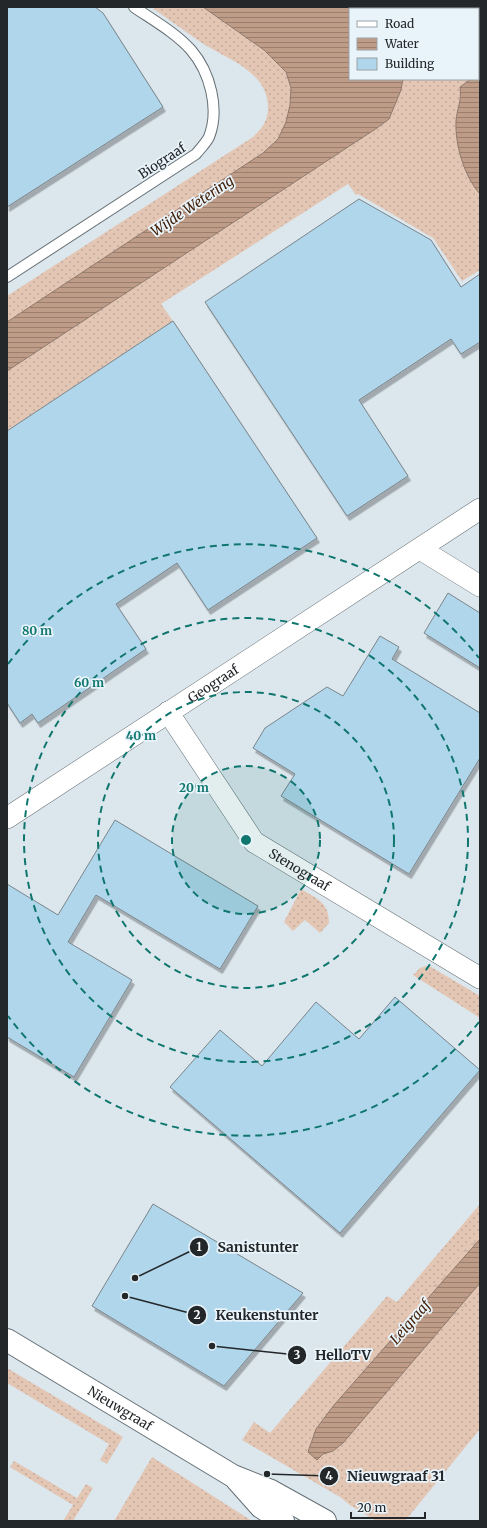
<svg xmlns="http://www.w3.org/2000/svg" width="487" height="1528" font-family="Merriweather,serif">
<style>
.grass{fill:url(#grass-dots)}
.wetland{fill:url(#wetland-marsh)}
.water{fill:url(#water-rules);stroke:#90796c}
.building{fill:#b0d6eb;stroke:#7a848a;filter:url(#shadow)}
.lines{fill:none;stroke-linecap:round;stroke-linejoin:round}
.lane-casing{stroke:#656f74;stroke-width:12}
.street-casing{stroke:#656f74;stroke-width:22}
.secondary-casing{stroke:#656f74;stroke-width:24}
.lane{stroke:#fff;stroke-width:10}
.street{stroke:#fff;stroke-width:21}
.secondary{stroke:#fff;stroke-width:22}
.ring{fill:none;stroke:#0f766e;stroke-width:2;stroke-dasharray:7 5}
.labels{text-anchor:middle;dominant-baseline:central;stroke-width:3.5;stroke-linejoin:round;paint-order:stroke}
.street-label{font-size:13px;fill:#232729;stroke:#e9f4fa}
.water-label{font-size:14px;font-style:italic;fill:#442109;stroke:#e9f4fa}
.centre{fill:#0f766e;stroke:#e9f4fa;stroke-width:2}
.ring-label{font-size:12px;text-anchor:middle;font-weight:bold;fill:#0f766e;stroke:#e9f4fa;stroke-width:3.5;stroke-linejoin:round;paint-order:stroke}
.leader{fill:none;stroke:#232729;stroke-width:1.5}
.callout-dot{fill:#232729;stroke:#e9f4fa;stroke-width:1.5}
.mark-label{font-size:12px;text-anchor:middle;font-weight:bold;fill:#fff}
.callout-label{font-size:14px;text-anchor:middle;font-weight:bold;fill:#232729;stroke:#e9f4fa;stroke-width:3.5;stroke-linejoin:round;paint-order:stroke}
</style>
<defs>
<pattern id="grass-dots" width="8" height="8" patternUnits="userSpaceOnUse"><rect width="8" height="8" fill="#e3c6b4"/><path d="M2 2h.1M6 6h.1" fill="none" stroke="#c2aa9b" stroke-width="1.8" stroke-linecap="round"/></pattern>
<pattern id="wetland-marsh" width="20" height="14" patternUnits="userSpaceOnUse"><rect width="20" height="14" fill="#e3c6b4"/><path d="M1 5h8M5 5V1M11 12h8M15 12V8" fill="none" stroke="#c2aa9b"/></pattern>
<pattern id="water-rules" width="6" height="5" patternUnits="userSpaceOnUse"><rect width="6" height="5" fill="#be9c88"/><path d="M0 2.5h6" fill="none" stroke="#9a7f6f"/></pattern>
<filter id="shadow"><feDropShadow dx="2.5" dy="4.5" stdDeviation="0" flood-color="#0004"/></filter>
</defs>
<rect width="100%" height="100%" fill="#dce7ed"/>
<path class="grass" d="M151,7H203L264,50L286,72L291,88L290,105L286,122L278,139L263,153L7,322V296L253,137C262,128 268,121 268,108C268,70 225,59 199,41C183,30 167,18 151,7Z
M382,7H469L472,9H385Z
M478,13L480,15V76L478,75Z
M403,79H471L460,87L461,98L458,108L456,123L458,142L467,175L480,194V270L462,281L433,238L358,194L356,195L348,184L161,304L173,321L7,431V371L377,128L389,119L401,90Z
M301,889C317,899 329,902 329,923L320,933L305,920L293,931L284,922Z
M426,966L431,967L480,996V1018L413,975L420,968Z
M480,1204V1239L334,1405C321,1422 314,1429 309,1451L319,1458L323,1454L333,1451L343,1443L480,1283V1429L405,1521H376L350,1505L340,1497L242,1440L254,1422L270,1433L387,1296L397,1302Z
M7,1368L123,1437L107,1464L100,1460L109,1444L7,1383Z
M152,1457L252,1521H114Z
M14,1461L77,1498L86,1484L93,1488L73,1521H63L73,1505L10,1467Z"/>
<path class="wetland" d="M480,1232V1247L401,1336L396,1329Z
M480,1275V1288L445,1328L439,1326Z"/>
<path class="water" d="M203,7H382L385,9H350V79H403L401,90L389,119L377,128L7,371V322L263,153L278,139L286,122L290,105L291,88L286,72L264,50Z
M478,75L480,76V194C464,176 455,145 456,121C457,108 462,101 460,87L471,79H478Z
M480,1239V1283L343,1443L333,1451L323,1454L317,1460L308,1452L316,1429L334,1405Z"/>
<path class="building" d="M7,7H95L103,13L163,107L7,207Z
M359,199L431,240L461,287L480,274V342L461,354L451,339L359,400L408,476L347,516L205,302Z
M173,321L317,538L208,610L177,563L116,604L146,649L38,723L32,714L20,723L7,703V431Z
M448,593L480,613V668L424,633Z
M380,636L399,647L392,659L480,713V758L409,874L281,796L295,774L253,748L265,728L327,687L343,696Z
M115,820L258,906L220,969L96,895L68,942L132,980L74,1077L7,1037V884L58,915Z
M395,997L480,1070L340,1233L170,1087L220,1030L262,1066L316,1002L359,1039Z
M153,1204L303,1293L224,1386L92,1306Z"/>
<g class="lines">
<defs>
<path id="lane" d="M7,277L196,154C200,149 206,143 209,137C220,109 210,72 191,50C176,33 153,20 134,7"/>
<g id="street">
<path d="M420,549L480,586"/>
<path id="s1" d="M168,712L254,842L480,978"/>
<path id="s2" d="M7,818L480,509"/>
</g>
<g id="secondary">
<path id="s3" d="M7,1340L233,1476L271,1491L325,1521"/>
<path d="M237,1480L261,1507L283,1521"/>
</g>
</defs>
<use href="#lane" class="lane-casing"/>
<use href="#street" class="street-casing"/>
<use href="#secondary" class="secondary-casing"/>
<use href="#lane" class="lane"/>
<use href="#street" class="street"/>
<use href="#secondary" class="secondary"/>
</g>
<circle cx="246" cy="840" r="74" fill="#0f766e" fill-opacity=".12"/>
<g class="ring">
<circle cx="246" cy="840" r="74"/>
<circle cx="246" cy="840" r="148"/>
<circle cx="246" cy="840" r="222"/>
<path d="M479 1022A296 296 0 0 1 8 1016M8 664A296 296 0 0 1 479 658"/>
</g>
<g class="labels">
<g class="street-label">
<text transform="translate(162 161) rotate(-33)">Biograaf</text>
<text stroke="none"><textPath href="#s2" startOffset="246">Geograaf</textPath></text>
<text stroke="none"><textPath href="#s1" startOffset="209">Stenograaf</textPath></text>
<text stroke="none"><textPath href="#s3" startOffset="132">Nieuwgraaf</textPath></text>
</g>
<g class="water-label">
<text transform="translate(192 206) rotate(-34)">Wijde Wetering</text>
<text transform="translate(410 1322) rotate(-49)">Leigraaf</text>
</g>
</g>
<circle cx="246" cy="840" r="6" class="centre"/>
<g class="ring-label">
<text x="37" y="635">80 m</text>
<text x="89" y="687">60 m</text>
<text x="141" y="740">40 m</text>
<text x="194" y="792">20 m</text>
</g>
<path class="leader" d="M135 1278L199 1247M125 1296L197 1315M212 1346L297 1355M267 1474L329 1476"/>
<g class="callout-dot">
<circle cx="135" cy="1278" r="4"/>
<circle cx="125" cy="1296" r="4"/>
<circle cx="212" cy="1346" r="4"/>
<circle cx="267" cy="1474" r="4"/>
<circle cx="199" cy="1247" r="10"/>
<circle cx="197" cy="1315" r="10"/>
<circle cx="297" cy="1355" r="10"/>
<circle cx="329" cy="1476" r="10"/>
</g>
<g class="mark-label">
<text x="199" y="1251">1</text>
<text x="197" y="1319">2</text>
<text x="297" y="1359">3</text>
<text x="329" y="1480">4</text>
</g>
<g class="callout-label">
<text x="258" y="1252">Sanistunter</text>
<text x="267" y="1320">Keukenstunter</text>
<text x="343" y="1360">HelloTV</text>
<text x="396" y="1481">Nieuwgraaf 31</text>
</g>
<rect width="487" height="1528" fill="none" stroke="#232729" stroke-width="16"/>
<rect x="349" y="8" width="130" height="72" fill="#e9f4fa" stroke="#9aa2a6"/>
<rect x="357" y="21" width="20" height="6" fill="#ffffff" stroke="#9aa2a6"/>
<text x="385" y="28" font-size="12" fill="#232729">Road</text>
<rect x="357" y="38" width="20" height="12" fill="url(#water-rules)" stroke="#9aa2a6"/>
<text x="385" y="48" font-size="12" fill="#232729">Water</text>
<rect x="357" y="58" width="20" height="12" fill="#b0d6eb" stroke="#9aa2a6"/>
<text x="385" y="68" font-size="12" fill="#232729">Building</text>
<path d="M351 1512v6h74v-6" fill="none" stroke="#232729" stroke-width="2"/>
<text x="357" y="1512" font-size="12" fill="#232729" stroke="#e9f4fa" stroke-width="3" paint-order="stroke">20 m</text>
</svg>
